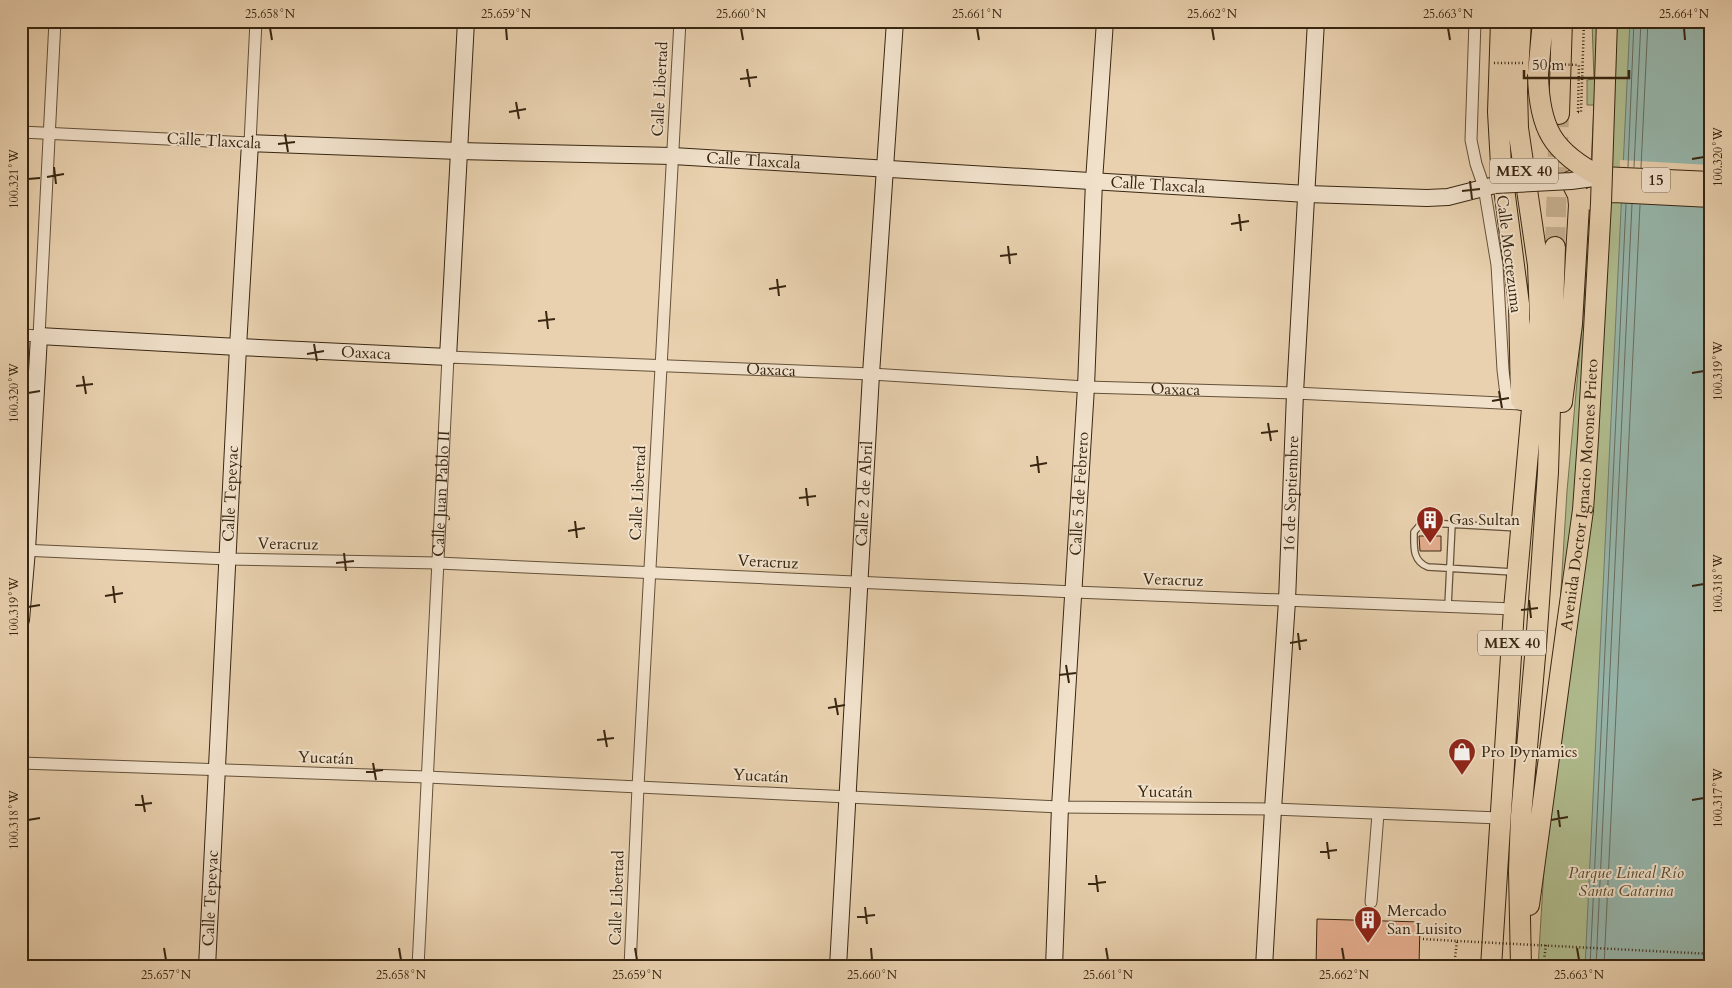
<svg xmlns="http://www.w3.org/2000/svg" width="1732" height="988" font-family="Cardo,serif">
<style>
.green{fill:#b0bd8f;stroke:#747250}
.water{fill:#97b7ad;stroke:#717d6f}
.pier{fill:#e9d1af}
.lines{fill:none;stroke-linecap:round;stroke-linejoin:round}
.shore{stroke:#686e5f;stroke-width:1}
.building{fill:#e4ad8e;stroke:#382611}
.highway-tunnel{stroke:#c6af8f;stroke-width:20;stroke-dasharray:20 10;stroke-linecap:butt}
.lane-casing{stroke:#645138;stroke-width:8}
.street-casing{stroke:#645138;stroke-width:13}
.secondary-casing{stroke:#382611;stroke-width:18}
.highway-casing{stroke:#382611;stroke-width:22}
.path{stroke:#382611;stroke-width:2.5;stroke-dasharray:1 2.5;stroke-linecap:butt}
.lane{stroke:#f1e1cb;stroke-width:5.5}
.street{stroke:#f1e1cb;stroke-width:11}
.secondary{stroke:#f1e1cb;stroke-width:16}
.highway{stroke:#e9d1af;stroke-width:20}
.secondary-bridge-casing{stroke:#382611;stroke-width:18;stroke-linecap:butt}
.highway-bridge-casing{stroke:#382611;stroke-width:22;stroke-linecap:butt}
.path-bridge{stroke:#382611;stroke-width:2.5;stroke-dasharray:1 2.5;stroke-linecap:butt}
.secondary-bridge{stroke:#f1e1cb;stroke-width:16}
.highway-bridge{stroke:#e9d1af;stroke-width:20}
.ticks{fill:none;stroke:#382611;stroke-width:2}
.labels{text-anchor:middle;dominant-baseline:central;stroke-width:4;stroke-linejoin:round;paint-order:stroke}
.shield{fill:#f1e1cb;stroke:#705e49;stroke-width:1}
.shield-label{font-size:15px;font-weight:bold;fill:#382611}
.street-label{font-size:16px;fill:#382611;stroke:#f1e1cb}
.poi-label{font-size:16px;fill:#382611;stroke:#f1e1cb;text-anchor:start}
.park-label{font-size:16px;font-style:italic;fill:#564c30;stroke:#f1e1cb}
.neatline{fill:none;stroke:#382611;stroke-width:2}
.ticks-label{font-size:12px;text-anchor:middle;fill:#382611}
</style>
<rect width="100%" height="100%" fill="#e9d1af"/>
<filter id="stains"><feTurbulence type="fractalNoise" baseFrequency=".004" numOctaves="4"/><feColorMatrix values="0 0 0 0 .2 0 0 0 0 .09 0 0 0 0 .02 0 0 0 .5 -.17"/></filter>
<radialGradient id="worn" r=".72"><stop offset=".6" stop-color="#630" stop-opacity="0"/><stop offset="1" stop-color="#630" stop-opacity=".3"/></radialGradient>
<path class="green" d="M1592,21H1711V967H1538L1567,491L1584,305L1594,105H1587V80L1594,79Z"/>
<path class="water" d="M1630,21H1711V967H1585Z"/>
<path class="pier" d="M1620,160L1711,165V204L1619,199Z"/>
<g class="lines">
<path class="shore" d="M1628,167L1634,21
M1634,167L1641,21
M1641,168L1648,21
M1590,967L1626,204
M1596,967L1632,204
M1604,967L1640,205"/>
</g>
<path class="building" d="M1419,536H1441V551H1420Z
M1317,919L1420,922L1419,967H1316Z"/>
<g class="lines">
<path class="highway-tunnel" d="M1555,247L1559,114"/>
<defs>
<path id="lane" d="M1513,572L1428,567C1412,561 1414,546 1414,532L1420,525L1429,523L1519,528
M1448,606L1452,524"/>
<g id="street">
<path d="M1475,21L1471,140L1476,164L1484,187L1497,265L1503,370L1507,403"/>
<path d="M21,132L250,143L256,21"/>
<path d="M21,335L39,336L55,21"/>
<path d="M21,550L228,559L438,563L1074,592L1514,609"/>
<path d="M21,763L427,777L1060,807L1273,809L1499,818"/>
<path d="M1371,902L1378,814"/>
<path id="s1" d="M418,967L448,357L871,374L1086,387L1295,393L1521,404"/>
<path d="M630,967L638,787L680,21"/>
</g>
<g id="secondary">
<path id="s2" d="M21,620L27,550L39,336L238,347L448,357L466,21"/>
<path id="s3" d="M207,967L238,347L250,143L459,151L673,156L1307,194L1427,198L1448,197L1495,185"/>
<path id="s4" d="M838,967L871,374L895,21"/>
<path id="s5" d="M1054,967L1060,807L1086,387L1094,181L1105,21"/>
<path id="s6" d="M1264,967L1273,809L1287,601L1295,393L1316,21"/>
</g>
<path id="highway" d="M1501,21L1498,112L1501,165L1519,304L1521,400
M1538,74L1543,21
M1559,114L1562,21
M1601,177L1711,182
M1587,200L1599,194L1613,192L1711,197
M1562,402L1572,324L1579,205L1578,195L1571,181
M1529,905L1566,632
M1491,967L1514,609L1540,319L1538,265L1518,128L1517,90L1521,21
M1521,967L1519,871L1521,816L1536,645L1548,472L1555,247"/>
</defs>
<use href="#lane" class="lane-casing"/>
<use href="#street" class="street-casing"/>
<use href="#secondary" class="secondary-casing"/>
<use href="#highway" class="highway-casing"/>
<path class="path" d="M1578,112H1581L1584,21
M1578,112L1579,65
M1423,939L1457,941L1454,966L1474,967
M1543,967L1546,945"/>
<use href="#lane" class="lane"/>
<use href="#street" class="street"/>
<use href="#secondary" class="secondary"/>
<use href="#highway" class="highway"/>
<defs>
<path id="secondary-bridge" d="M1495,185L1571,181L1601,177"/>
<g id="highway-bridge">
<path d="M1538,74C1539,128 1552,152 1601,177"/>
<path id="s7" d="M1566,632L1583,510L1588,439L1601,203L1607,21"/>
</g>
</defs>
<use href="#secondary-bridge" class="secondary-bridge-casing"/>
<use href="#highway-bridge" class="highway-bridge-casing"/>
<path class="path-bridge" d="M1494,63H1525
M1551,64L1579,65
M1457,941L1711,954"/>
<use href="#secondary-bridge" class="secondary-bridge"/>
<use href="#highway-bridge" class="highway-bridge"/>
</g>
<path class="ticks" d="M270,28L272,40M506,28L507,40M741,28L743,40M977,28L979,40M1212,28L1214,40M1448,28L1450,40M1684,28L1685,40M747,69L750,87M740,79L757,77M516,102L519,119M509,112L526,109M285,134L288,152M278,144L295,142M1692,159L1704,157M54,167L56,184M47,177L64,174M28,179L40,178M1470,181L1472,199M1462,191L1480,189M1239,214L1241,231M1231,224L1249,221M1008,246L1010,264M1000,256L1017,254M777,279L779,296M769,289L786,286M546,311L548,329M538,321L555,319M314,344L317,361M307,354L324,351M1692,373L1704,371M83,376L86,394M76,386L93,384M1499,391L1502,408M28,393L40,391M1492,401L1509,398M1268,423L1271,441M1261,433L1278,431M1037,456L1039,473M1030,466L1047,463M806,488L808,506M799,498L816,496M575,521L577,538M568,531L585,528M344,553L346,571M336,563L354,561M113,586L115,603M1692,586L1704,584M105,596L123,593M1529,600L1531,618M28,607L40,605M1521,610L1538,608M1298,633L1300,650M1290,643L1307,640M1066,665L1069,683M1059,675L1076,673M835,698L838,715M828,708L845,705M604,730L607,747M597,740L614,738M373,763L376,780M366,772L383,770M142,795L145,812M1692,800L1704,798M135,805L152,803M1558,810L1560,827M28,820L40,818M1551,820L1568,817M1327,842L1329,859M1320,852L1337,850M1096,875L1098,892M1088,884L1106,882M865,907L867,924M857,917L875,915M164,948L166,960M399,948L401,960M635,948L637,960M871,948L872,960M1106,948L1108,960M1342,948L1344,960M1577,948L1579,960"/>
<defs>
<symbol id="building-pin" viewBox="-11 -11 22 30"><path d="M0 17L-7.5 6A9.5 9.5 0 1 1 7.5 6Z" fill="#8f2418" stroke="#f1e1cb"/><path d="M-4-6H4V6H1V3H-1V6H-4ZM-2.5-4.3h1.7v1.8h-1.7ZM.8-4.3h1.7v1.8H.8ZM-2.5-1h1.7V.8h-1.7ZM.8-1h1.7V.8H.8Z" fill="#fff"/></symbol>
<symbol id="shop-pin" viewBox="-11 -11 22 30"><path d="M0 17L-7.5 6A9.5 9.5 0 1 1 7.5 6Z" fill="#8f2418" stroke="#f1e1cb"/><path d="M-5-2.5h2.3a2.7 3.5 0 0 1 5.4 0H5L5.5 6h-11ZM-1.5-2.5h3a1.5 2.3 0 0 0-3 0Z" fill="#fff"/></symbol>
</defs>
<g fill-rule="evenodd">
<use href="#building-pin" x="1414" y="504" width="32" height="43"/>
<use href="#shop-pin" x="1446" y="736" width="32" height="43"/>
<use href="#building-pin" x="1352" y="904" width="32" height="43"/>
</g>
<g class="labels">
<g class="shield">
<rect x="1490" y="158.5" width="68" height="25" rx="4"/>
<rect x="1642" y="167.5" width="28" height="25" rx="4"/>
<rect x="1478" y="630.5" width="68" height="25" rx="4"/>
</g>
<g class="shield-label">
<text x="1524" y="171">MEX 40</text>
<text x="1656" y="180">15</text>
<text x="1512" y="643">MEX 40</text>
</g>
<g class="street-label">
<text transform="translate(660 89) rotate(-87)">Calle Libertad</text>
<text transform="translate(214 141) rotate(3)">Calle Tlaxcala</text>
<text stroke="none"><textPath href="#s3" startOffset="1329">Calle Tlaxcala</textPath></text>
<text stroke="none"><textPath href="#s3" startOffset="1734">Calle Tlaxcala</textPath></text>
<text transform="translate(1509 254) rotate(83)">Calle Moctezuma</text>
<text stroke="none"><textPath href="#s2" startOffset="612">Oaxaca</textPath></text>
<text stroke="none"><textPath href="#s1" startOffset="934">Oaxaca</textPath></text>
<text stroke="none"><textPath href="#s1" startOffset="1339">Oaxaca</textPath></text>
<text transform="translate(638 493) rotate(-87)">Calle Libertad</text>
<text stroke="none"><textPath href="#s3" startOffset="474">Calle Tepeyac</textPath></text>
<text stroke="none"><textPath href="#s1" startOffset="474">Calle Juan Pablo II</textPath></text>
<text stroke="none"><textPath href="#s4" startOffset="474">Calle 2 de Abril</textPath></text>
<text stroke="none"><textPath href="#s5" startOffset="474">Calle 5 de Febrero</textPath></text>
<text stroke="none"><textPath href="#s6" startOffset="474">16 de Septiembre</textPath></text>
<text stroke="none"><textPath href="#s7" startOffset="138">Avenida Doctor Ignacio Morones Prieto</textPath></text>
<text transform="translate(288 544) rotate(1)">Veracruz</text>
<text transform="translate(768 562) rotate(3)">Veracruz</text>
<text transform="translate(1173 580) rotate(2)">Veracruz</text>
<text transform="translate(326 758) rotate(2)">Yucatán</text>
<text transform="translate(761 776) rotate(3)">Yucatán</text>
<text transform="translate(1165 792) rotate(1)">Yucatán</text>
<text stroke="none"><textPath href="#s3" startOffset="69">Calle Tepeyac</textPath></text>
<text transform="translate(617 898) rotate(-88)">Calle Libertad</text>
</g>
<g class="poi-label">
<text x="1449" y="520">Gas Sultan</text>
<text x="1481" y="752">Pro Dynamics</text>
<text x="1387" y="911">Mercado<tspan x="1387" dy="18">San Luisito</tspan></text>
</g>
<g class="park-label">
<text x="1626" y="873">Parque Lineal Río<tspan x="1626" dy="18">Santa Catarina</tspan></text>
</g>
</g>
<rect width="1732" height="988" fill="none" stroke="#e9d1af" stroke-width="55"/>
<path d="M1524 70v8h105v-8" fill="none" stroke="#382611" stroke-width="2.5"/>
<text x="1532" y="70" font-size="15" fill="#382611" stroke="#f1e1cb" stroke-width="4" paint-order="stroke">50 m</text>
<rect x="28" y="28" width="1676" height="932" class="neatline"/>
<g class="ticks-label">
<text x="270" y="18">25.658°N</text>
<text x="506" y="18">25.659°N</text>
<text x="741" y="18">25.660°N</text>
<text x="977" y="18">25.661°N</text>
<text x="1212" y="18">25.662°N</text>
<text x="1448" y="18">25.663°N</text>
<text x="1684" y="18">25.664°N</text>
<text transform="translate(1718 157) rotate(-90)" y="4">100.320°W</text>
<text transform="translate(14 179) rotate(-90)" y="4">100.321°W</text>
<text transform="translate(1718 371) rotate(-90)" y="4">100.319°W</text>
<text transform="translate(14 393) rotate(-90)" y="4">100.320°W</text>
<text transform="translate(1718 584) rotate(-90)" y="4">100.318°W</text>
<text transform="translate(14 607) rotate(-90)" y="4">100.319°W</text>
<text transform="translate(1718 798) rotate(-90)" y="4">100.317°W</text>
<text transform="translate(14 820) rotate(-90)" y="4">100.318°W</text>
<text x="166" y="979">25.657°N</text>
<text x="401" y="979">25.658°N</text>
<text x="637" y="979">25.659°N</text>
<text x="872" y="979">25.660°N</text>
<text x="1108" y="979">25.661°N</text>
<text x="1344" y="979">25.662°N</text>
<text x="1579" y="979">25.663°N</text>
</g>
<rect width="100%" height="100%" filter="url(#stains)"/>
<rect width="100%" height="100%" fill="url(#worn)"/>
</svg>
